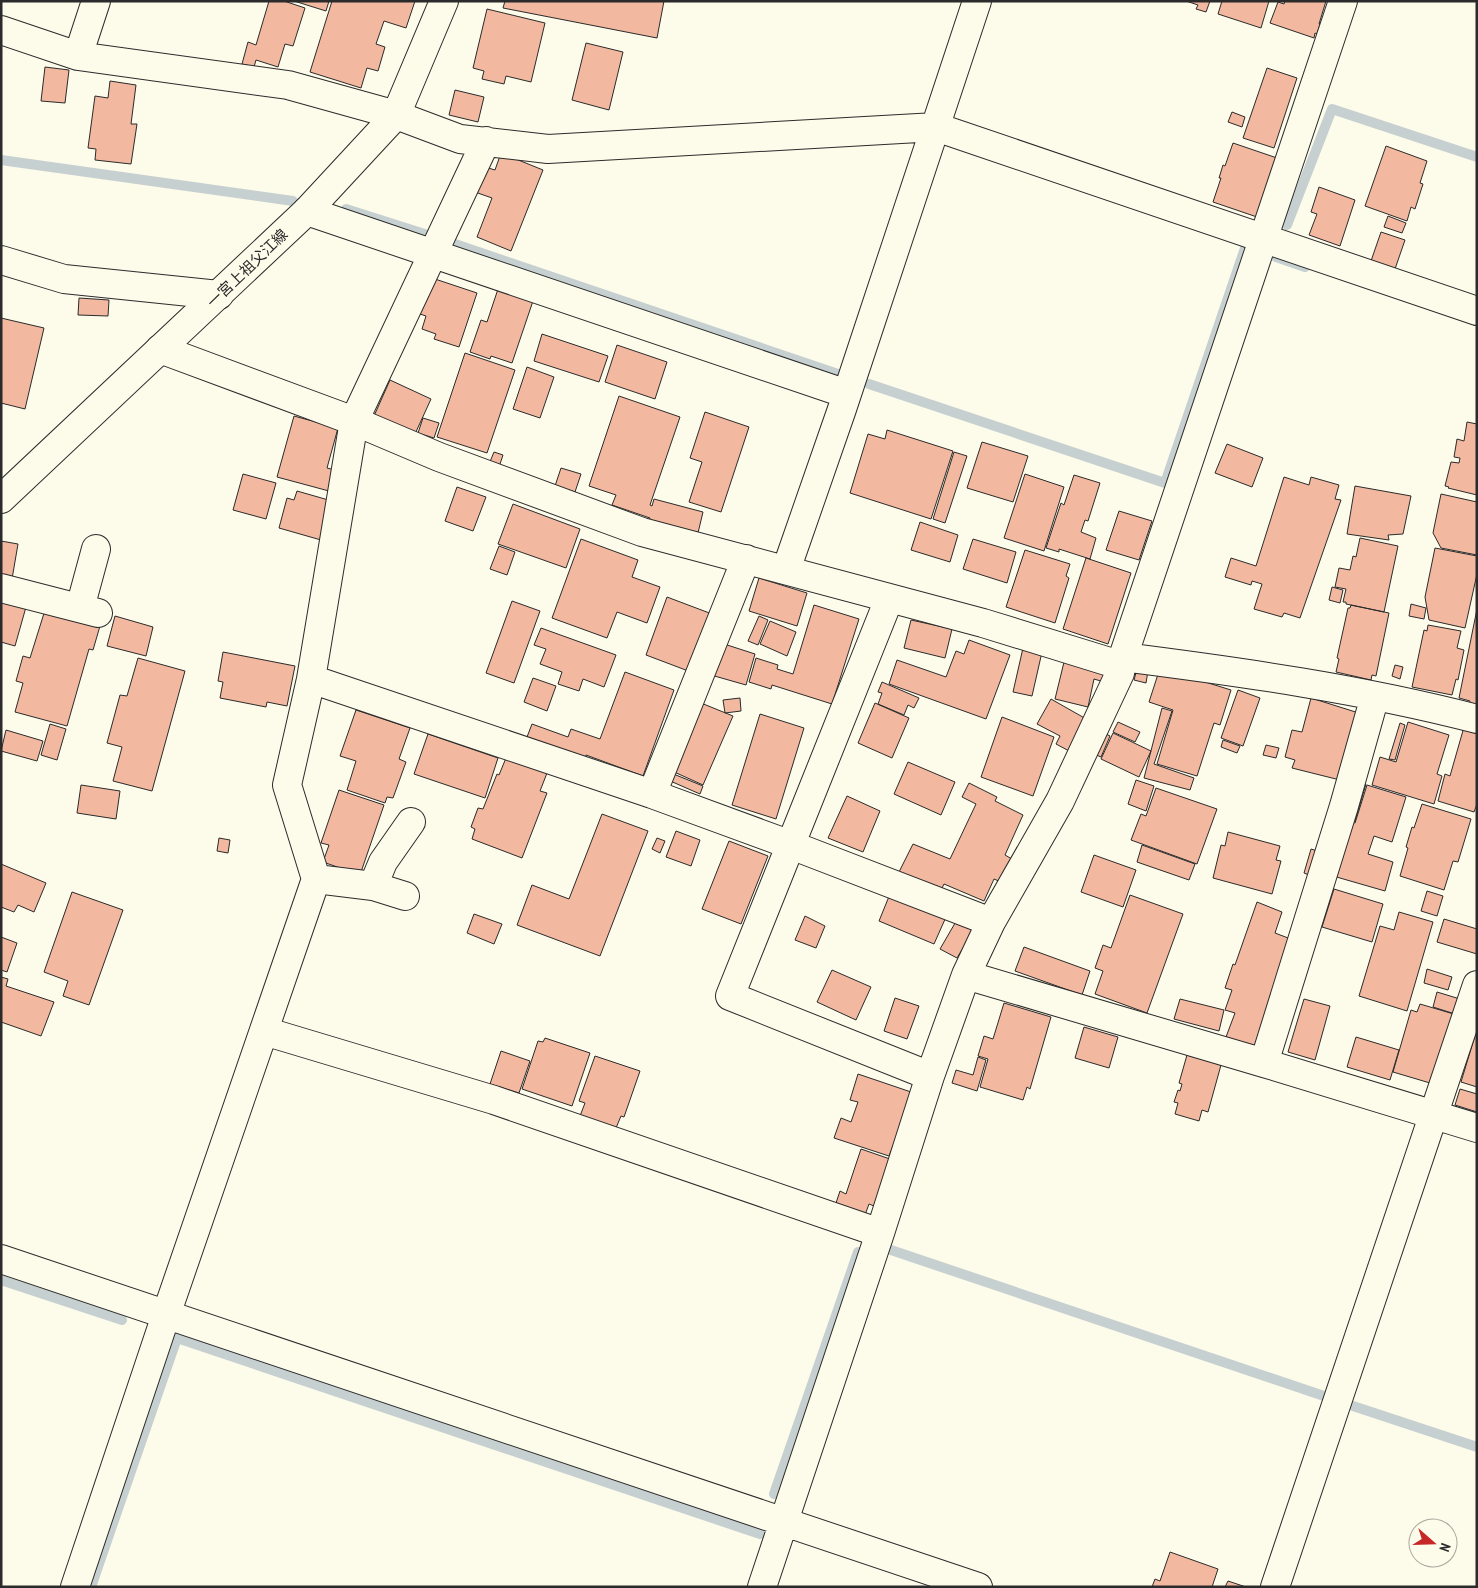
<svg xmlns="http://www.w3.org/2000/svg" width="1478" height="1588" font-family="'PT Sans Narrow','Noto Sans JP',sans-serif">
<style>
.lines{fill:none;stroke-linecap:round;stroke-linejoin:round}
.stream{stroke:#c7d0d0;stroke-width:10}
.building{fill:#f2b8a0;stroke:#2b2b2b}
.minor-casing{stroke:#2b2b2b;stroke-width:30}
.secondary-casing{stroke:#2b2b2b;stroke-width:30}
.minor{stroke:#fdfbea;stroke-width:28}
.secondary{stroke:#fdfbea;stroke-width:28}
.labels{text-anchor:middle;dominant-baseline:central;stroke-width:4;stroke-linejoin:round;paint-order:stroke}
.street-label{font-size:15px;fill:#2b2b2b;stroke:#fdfbea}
</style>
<rect width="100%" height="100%" fill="#fdfbea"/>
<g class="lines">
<path class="stream" d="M1,160L293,201
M346,209L431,236
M1287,225L1332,109L1477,157
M452,243L841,375
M1276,257L1305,267
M869,384L1165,483L1245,248
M888,1249L1324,1396
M1,1280L122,1320
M1350,1405L1477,1447
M774,1494L858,1252
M91,1587L177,1338L760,1534L762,1530"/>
</g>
<path class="building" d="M269,1H284L305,8L293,46L285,44L278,67L256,60L254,67L242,64L248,42L256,45Z
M294,1H329L326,11Z
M332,1H415L406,28L384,21L376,44L385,47L378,71L367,68L361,88L310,72Z
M505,1H664L657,38L503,8Z
M1186,1H1210L1206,12L1196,9L1198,5Z
M1222,1H1269L1261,28L1218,14Z
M1285,1H1326L1319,24H1320L1317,34L1315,33L1314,38L1270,23L1278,2L1284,4Z
M487,9L545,23L531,82L506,76L504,84L482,79L484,71L473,68Z
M586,43L623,52L609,110L572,100Z
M45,67L69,70L65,103L41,101Z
M1267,68L1297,78L1274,148L1243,138Z
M110,81L136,85L131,124H137L131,164L95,160L96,149L88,148L95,96L108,98Z
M455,90L484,97L478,122L449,115Z
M1232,112L1245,117L1242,127L1228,122Z
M1233,143L1277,158L1257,217L1213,202L1221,178H1219L1223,165L1225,166Z
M1386,146L1427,161L1420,183L1423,184L1415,209L1411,207L1407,221L1365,206Z
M501,153L543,170L511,251L477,237L492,198L475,192L485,167L495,170Z
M1319,187L1355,200L1340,246L1309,235L1317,214L1311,212Z
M1388,216L1406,223L1402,233L1384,227Z
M1381,232L1405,240L1395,269L1371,261Z
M432,278L477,293L459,347L434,339L436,334L422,329L426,316L420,314Z
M499,286L534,298L512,363L491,356L490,359L470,352L481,320L487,322Z
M79,298L109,300L108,316L78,315Z
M1,318L44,328L25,409L1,403Z
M542,334L608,356L599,382L534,361Z
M617,345L667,362L655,399L605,382Z
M465,353L515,370L487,453L437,437Z
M527,367L554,377L540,418L513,409Z
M390,380L431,399L415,434L374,416Z
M619,396L680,417L650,505L652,506L654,499L703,512L697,537L648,524L650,518L612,505L616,495L589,486Z
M705,412L749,427L721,512L689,502L702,462L690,458Z
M294,416L338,428L327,468L335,470L329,491L277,477Z
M423,418L439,423L434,438L418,433Z
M1467,422L1477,424V495L1448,488L1449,487L1445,486L1451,462L1459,463L1460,458L1454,457L1457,439L1464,441Z
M887,430L953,451L931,519L850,493L868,434L885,439Z
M982,442L1028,456L1013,502L967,488Z
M1227,444L1263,458L1252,487L1215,473Z
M494,452L503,455L499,467L489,464Z
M954,452L967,456L945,523L933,519Z
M561,468L581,474L575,492L555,486Z
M243,474L276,483L266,519L233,510Z
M1025,474L1064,487L1044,551L1004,538Z
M1074,475L1100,483L1088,521L1085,520L1081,532L1096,538L1090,559L1059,549V552L1046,548L1061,503L1064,505Z
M1284,477L1309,485L1311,477L1339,485L1335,499L1341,500L1300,618L1284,613L1282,617L1254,609L1262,584L1252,581L1251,585L1225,577L1231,558L1256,566Z
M1355,486L1411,496L1403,534L1388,535L1389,540L1347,534Z
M457,487L486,497L473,531L445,521Z
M297,491L332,501L321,540L279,528L287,498L294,500Z
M1441,494L1477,502V555L1441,548L1433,533Z
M513,504L580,529L566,568L498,544Z
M1119,511L1152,521L1139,560L1106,550Z
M920,522L958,535L950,562L911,550Z
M1360,538L1398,546L1384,612L1346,604V602H1343L1346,589L1335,587L1339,568L1350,570L1353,556L1356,557Z
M581,539L638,560L632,577L660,587L647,623L617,612L607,638L552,618Z
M973,539L1016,552L1007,583L963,569Z
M1,541L18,544L12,579L1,577Z
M499,546L515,552L507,575L490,569Z
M1435,548L1477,556V574L1465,628L1429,620L1425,597Z
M1025,550L1070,564L1066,576L1069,578L1055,623L1006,607Z
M1086,558L1131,573L1108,644L1063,629Z
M759,578L807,593L797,626L749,611Z
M1332,587L1343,590L1340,603L1329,600Z
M667,597L712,614L691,672L646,655Z
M1,600L26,607L15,646L1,642Z
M512,601L540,611L514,683L486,673Z
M1411,604L1426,608L1424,619L1409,616Z
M814,605L859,619L832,704L772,685L771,689L749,682L756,658L778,665L777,669L793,674Z
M1351,605L1389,613L1376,676L1372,675L1371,680L1336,672L1339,659L1337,658L1348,608H1350Z
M1477,609V708L1469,706L1470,701L1459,698Z
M45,610L100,626L93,650L89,649L67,726L15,712L23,683L16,681L23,656L30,658Z
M115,616L153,627L146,656L107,646Z
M759,616L768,620L758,645L748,641Z
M911,620L952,629L945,658L904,648Z
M770,621L796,632L787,656L760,644Z
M1428,625L1461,631L1457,648L1464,650L1458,680L1456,679L1452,695L1412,687L1424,630L1427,631Z
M541,628L616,655L604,687L583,679L579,691L558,684L562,672L540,664L546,649L534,645Z
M969,640L1010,655L986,719L889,684L897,660L946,677L956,651L964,654Z
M721,643L755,654L746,685L711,675Z
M1023,648L1042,652L1032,696L1013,692Z
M223,652L295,666L287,706L267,702L266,707L220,698L223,682L218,681Z
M138,658L185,671L152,791L113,781L122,747L107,743L120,695L127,696Z
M1065,658L1107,668L1104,682L1094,679L1088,707L1055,699Z
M1395,665L1403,667L1400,679L1392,676Z
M1160,668L1231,690L1220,725L1214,723L1197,776L1157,764L1173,710L1149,702Z
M1137,669L1148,671L1146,683L1134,680Z
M625,672L674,690L643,776L586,755L585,758L527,737L532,724L568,737L571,729L600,739Z
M533,678L556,686L547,711L524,702Z
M882,682L919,698L914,708L908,705L904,715L878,704L882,693L878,692Z
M1238,690L1260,698L1243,746L1221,738Z
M740,698L741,711L725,713L723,700Z
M1311,698L1362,714L1344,781L1292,768L1295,760L1285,757L1292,730L1302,732Z
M1051,699L1088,720L1071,752L1056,744L1060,736L1037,724Z
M701,703L733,716L703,785L672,771Z
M875,703L909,718L892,758L858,743Z
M1162,708L1172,711L1154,764L1194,778L1190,790L1144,778Z
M356,710L410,728L399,759L406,762L393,798L387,797L385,803L347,790L356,761L340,756Z
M760,714L804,728L776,819L732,805Z
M1002,717L1054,737L1033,796L981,777Z
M1118,722L1140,732L1135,742L1113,732Z
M1408,722L1449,735L1437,774L1442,776L1434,804L1372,785L1380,757L1396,762Z
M1400,723L1405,725L1395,760L1389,759Z
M50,724L66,729L57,760L41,755Z
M1464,727L1477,731V804L1474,812L1438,801L1445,774L1450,776Z
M6,730L43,741L37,761L1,751Z
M1104,733L1110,736L1101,757L1094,754Z
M1113,733L1151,751L1139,777L1101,759Z
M428,734L498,758L485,798L414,774Z
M1223,740L1240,746L1237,753L1221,747Z
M1266,745L1279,748L1276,758L1263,755Z
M506,758L547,773L540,791L547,793L522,858L472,839L475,829L471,827L478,808L483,809L497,774L499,775Z
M908,762L955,782L941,815L894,794Z
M671,773L703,786L700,794L668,780Z
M1136,780L1154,786L1146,811L1128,804Z
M969,783L997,797L995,801L1023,815L1005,855L1012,859L1001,882L994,879L984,901L944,884L942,888L899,872L913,844L950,859L976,804L962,797Z
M1361,783L1366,784L1355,821L1349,820Z
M81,785L120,791L116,819L77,813Z
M1367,785L1406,797L1392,842L1374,836L1368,854L1393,862L1385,891L1333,876L1349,821L1355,823Z
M1156,788L1217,809L1197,864L1131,840L1141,814L1146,816Z
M339,790L384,805L360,875L323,862L329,845L321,843Z
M847,796L880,811L863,852L828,838Z
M1422,804L1471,819L1458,862L1453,861L1444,890L1400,876L1408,848L1406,847L1412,827L1414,828Z
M602,814L648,831L600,956L517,925L532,885L569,899Z
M676,831L700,840L691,866L666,857Z
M1228,832L1280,846L1276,860L1281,861L1272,894L1213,878L1221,845L1225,846Z
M219,838L230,840L228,853L217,851Z
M657,838L665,841L660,853L652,849Z
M729,841L768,856L741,924L702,909Z
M1142,845L1195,864L1189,880L1137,862Z
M1311,849L1324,853L1316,878L1304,873Z
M1094,855L1136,870L1123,907L1081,892Z
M1,864L46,883L34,912L18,905L14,912L1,907Z
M1334,889L1383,904L1372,942L1322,927Z
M1427,891L1443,896L1437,916L1421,911Z
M72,892L123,910L89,1005L63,996L68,981L44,972Z
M890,894L946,917L934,944L879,921Z
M1130,895L1183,914L1147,1013L1095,994L1103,971L1095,968L1103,945L1111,948Z
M1257,902L1282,912L1275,933L1296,941L1259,1049L1226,1037L1235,1013L1225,1010L1232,990L1225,988L1233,964L1235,965Z
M1399,912L1433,922L1407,1011L1359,996L1380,926L1394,930Z
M474,914L502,924L494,944L467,933Z
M805,916L825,926L816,948L795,940Z
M958,918L975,928L957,958L940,949Z
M1444,919L1477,929V954L1437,942Z
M1,937L17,943L7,972L1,970Z
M1024,947L1090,971L1082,995L1015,971Z
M1427,969L1452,977L1448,990L1424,983Z
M832,970L871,987L856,1020L817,1002Z
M1,977L8,979L6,986L54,1002L41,1036L1,1022Z
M1437,992L1460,999L1455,1014L1433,1007Z
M895,998L919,1006L907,1039L884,1031Z
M1180,999L1224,1010L1219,1031L1174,1019Z
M1304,999L1330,1006L1315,1060L1288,1052Z
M1004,1003L1051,1017L1030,1089L1027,1087L1023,1100L980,1087L988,1059L978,1056L984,1036L993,1039Z
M1420,1004L1457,1015L1437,1078L1431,1077L1430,1083L1393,1072L1411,1010L1417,1012Z
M1084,1027L1118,1037L1109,1068L1075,1058Z
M1477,1029V1087L1461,1082Z
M1356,1037L1399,1050L1390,1080L1347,1067Z
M545,1038L590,1053L572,1106L522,1089L538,1041L543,1042Z
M501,1051L530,1061L519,1093L490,1084Z
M1187,1055L1221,1065L1208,1112L1202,1110L1199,1121L1175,1114L1178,1103L1174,1102L1178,1090L1180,1091L1182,1084L1179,1083Z
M595,1056L640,1071L624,1117L621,1116L616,1128L580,1116L585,1103L579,1101Z
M978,1057L986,1060L977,1091L952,1083L956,1070L973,1075Z
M858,1074L914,1093L889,1156L834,1138L841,1118L851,1122L858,1102L850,1100Z
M1460,1089L1477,1094V1112L1455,1105Z
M861,1149L890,1159L874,1206L869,1204L865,1215L835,1206L840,1191L846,1194Z
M1170,1552L1218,1569L1212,1587H1152L1155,1579L1160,1581Z
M1228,1581L1246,1587H1225Z"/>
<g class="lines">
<defs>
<path id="minor" d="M1,30L78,56L288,85L396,115L460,139L548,149L936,127L1477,311
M78,56L96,1
M307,211L847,394
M1,260L64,279L219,295
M160,349L354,421L439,457L642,532L983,623L1113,663L1123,657C1242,672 1361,689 1477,719
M786,570L842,409L977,1
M1,588L98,613
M889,599L730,996L930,1076
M80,608L96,549
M311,679L652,794L791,845L991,922
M652,794L746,559
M316,879L287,785L311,679L354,421L486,141
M373,886L383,862L411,822
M966,975L1264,1063L1477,1128
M264,1031L494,1100L880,1233
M1264,1063L1344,806L1375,696
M1,1259L978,1587
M75,1587L166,1315L316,879L373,886L405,896
M762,1587L880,1233L930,1076L966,975L991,922L1060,801L1120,673L1123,657L1343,1
M1275,1587L1477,985"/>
<path id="secondary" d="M1,499L307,211L396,115L444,1"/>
</defs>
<use href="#minor" class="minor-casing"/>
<use href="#secondary" class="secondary-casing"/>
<use href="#minor" class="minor"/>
<use href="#secondary" class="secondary"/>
</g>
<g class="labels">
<g class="street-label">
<text transform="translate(247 268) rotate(-44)">一宮上祖父江線</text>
</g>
</g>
<rect width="1478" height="1588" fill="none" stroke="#2b2b2b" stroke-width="5"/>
<g transform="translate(1433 1543) rotate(110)"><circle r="24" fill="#fdfbea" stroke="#a9a89e"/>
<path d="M0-4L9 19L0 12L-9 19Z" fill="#c62828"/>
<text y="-8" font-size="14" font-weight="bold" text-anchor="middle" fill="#2b2b2b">N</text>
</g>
</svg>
